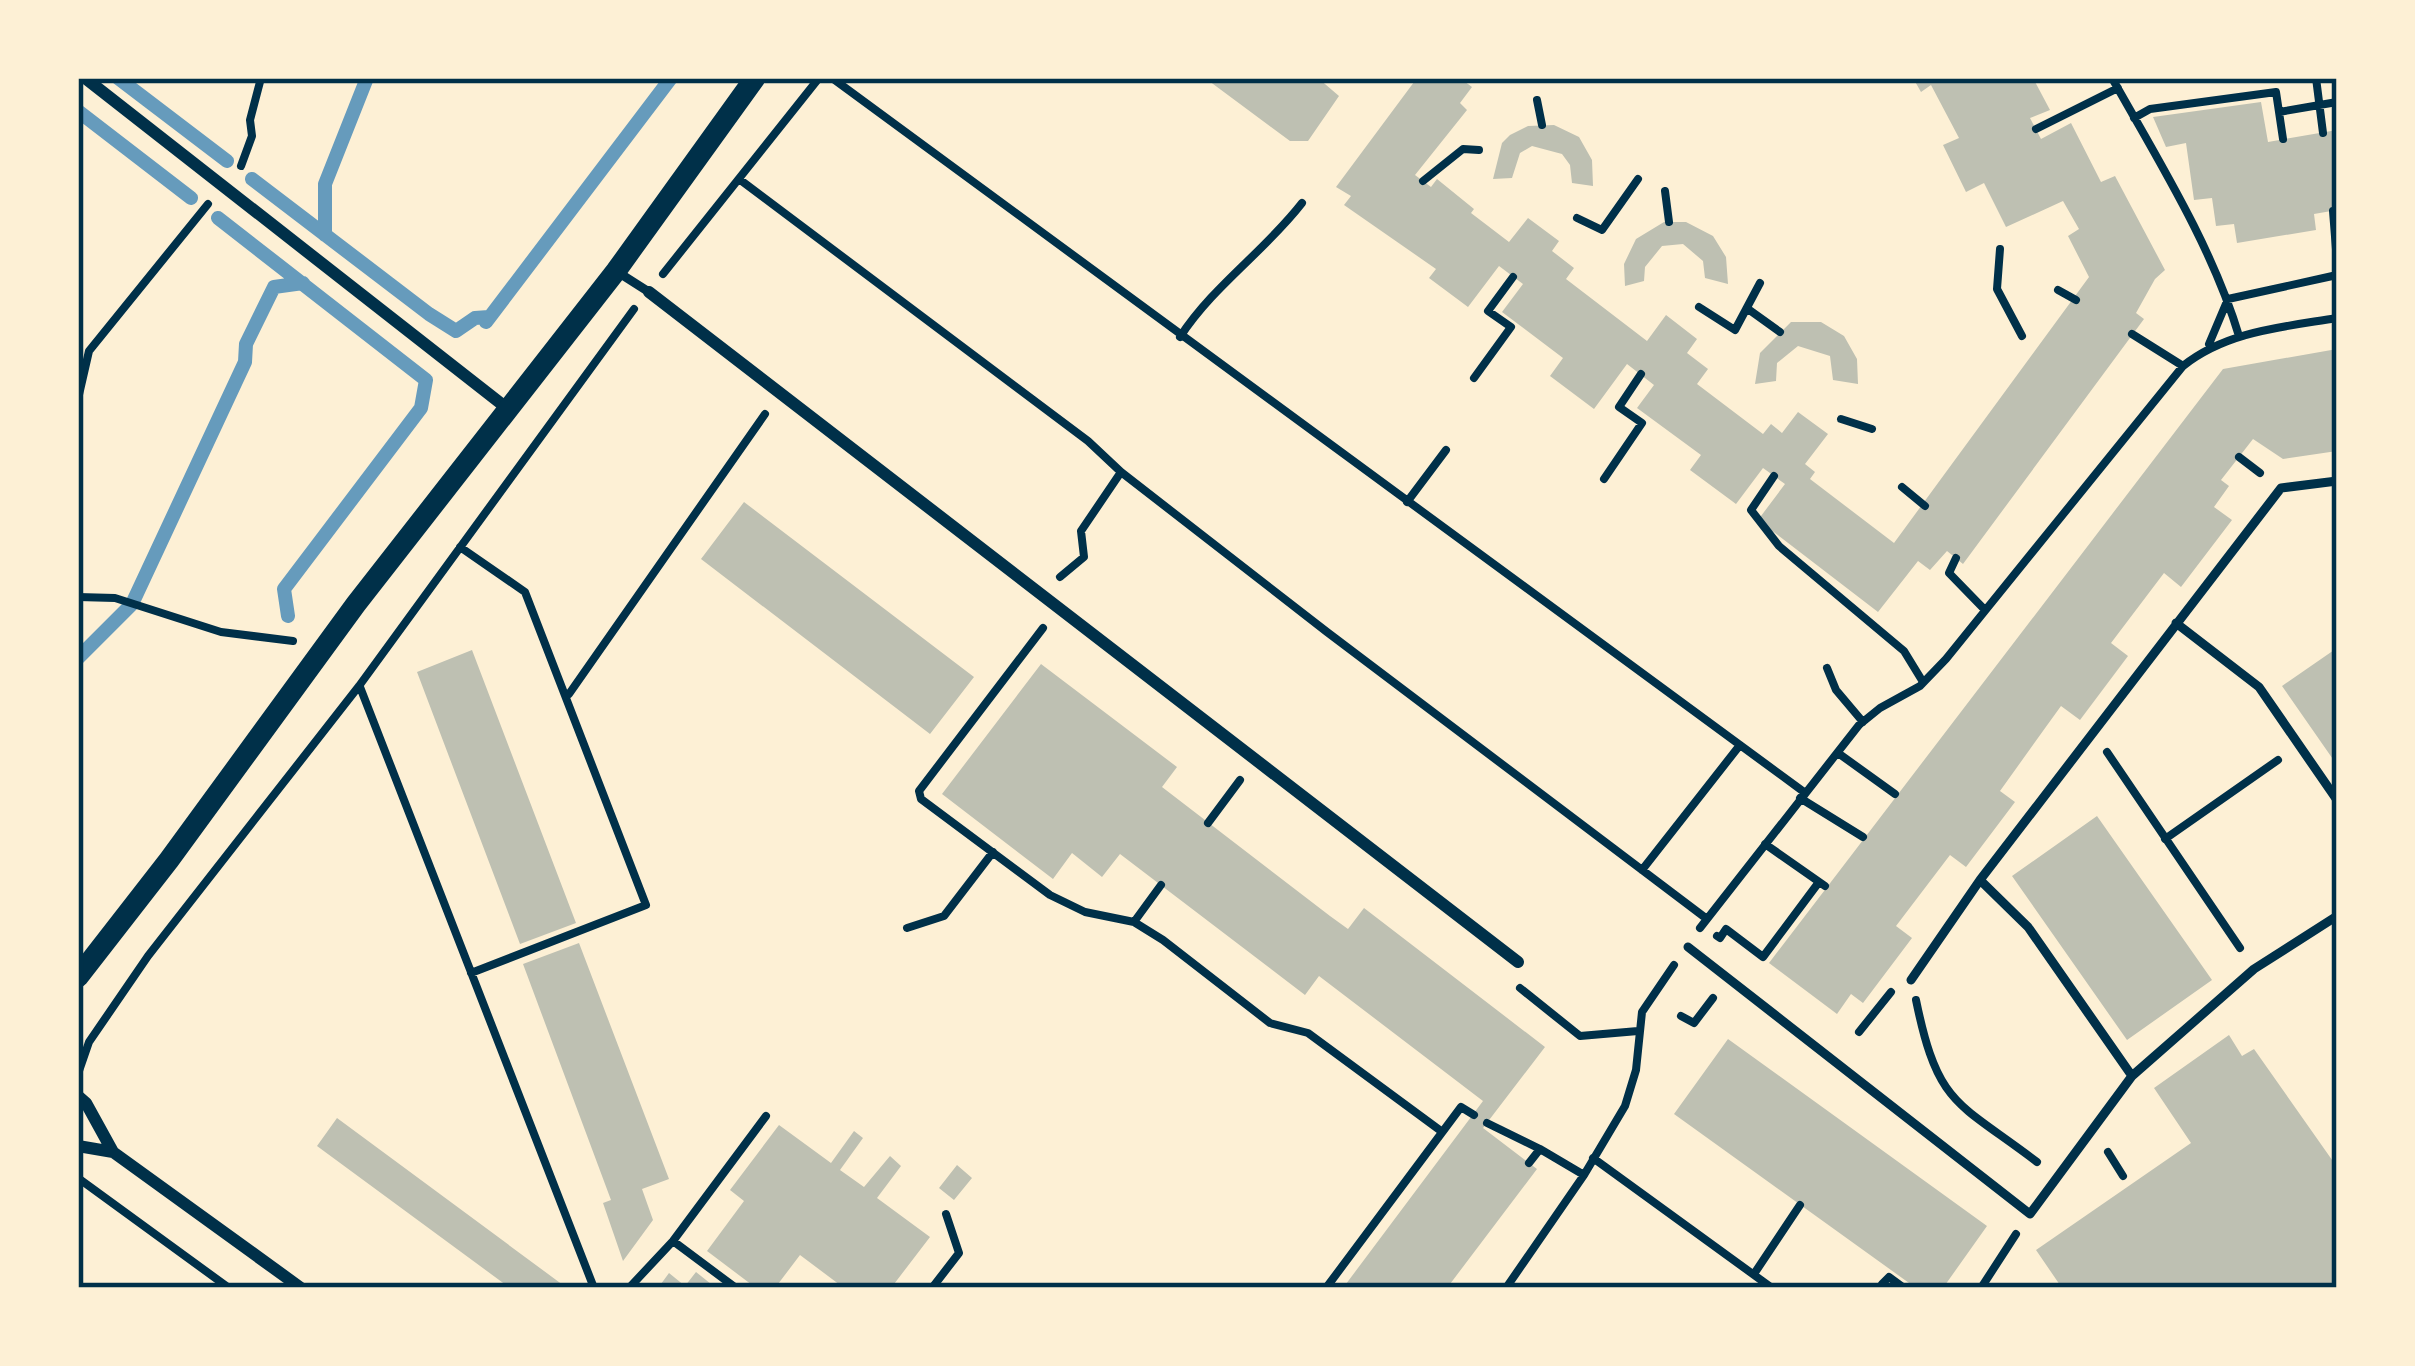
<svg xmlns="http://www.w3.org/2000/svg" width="2415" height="1366" font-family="Montserrat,sans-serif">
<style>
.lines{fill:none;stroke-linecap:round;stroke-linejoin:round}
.stream{stroke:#669bbc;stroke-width:14}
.building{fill:#bec0b2}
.path{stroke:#003049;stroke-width:8}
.service{stroke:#003049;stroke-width:9}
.minor{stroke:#003049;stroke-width:12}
.tertiary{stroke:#003049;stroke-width:21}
.neatline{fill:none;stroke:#003049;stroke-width:4.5}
</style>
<rect width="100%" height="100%" fill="#fdf0d5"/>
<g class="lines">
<path class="stream" d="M118,78L227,161
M78,111L191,198
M252,179L429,314L456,331L475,318L489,317
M218,218L426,380L421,408L284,589L288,616
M325,235V184L367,78
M486,322L671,78
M78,658L132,604L245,362L246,344L274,287L303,283"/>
</g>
<path class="building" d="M1205,78H1318L1339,96L1308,141H1290Z
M1417,78H1460L1472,87L1460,103L1467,110L1415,175L1431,187L1437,179L1474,209L1471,213L1509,242L1528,218L1559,241L1552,251L1574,268L1566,279L1647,341L1666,315L1697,339L1687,353L1708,369L1697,384L1763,434L1771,424L1782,433L1798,412L1828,434L1805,464L1815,472L1810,479L1894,543L2089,277L2068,236L2079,229L2063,201L2006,227L1984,183L1966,192L1943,145L1959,138L1931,85L1921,92L1913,78H2033L2050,110L2030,118L2041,139L2071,123L2101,182L2115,176L2165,270L2155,279L2136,313L2144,319L1963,564L1947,551L1930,570L1918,561L1878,612L1758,520L1785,484L1763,468L1736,504L1690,470L1701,455L1637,408L1654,385L1627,364L1594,409L1550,376L1563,358L1502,312L1523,284L1499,266L1468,307L1429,278L1436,269L1344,205L1351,196L1336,187Z
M2261,102L2268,142L2337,130V210L2314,214L2316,230L2237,243L2234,224L2216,226L2212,198L2194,200L2186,143L2166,147L2153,117Z
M1554,125L1579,137L1592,160L1593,186L1572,183L1570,165L1562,154L1532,146L1520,153L1512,178L1493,179L1502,143L1510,135L1528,126Z
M1664,222H1686L1713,236L1726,257L1728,284L1705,278L1703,261L1683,244L1662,246L1645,267L1644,281L1625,286L1624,264L1636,239Z
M1791,322H1821L1844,336L1857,359L1858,384L1833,380L1830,356L1798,346L1777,363L1776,381L1755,384L1760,353Z
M2337,349V451L2283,459L2253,439L2221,480L2229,486L2214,507L2232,520L2181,587L2164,573L2111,643L2128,656L2080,720L2061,706L2048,724L2000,791L2015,802L1966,867L1950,855L1896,926L1912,938L1863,1003L1851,994L1837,1014L1769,963L2223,369Z
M744,502L974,677L930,734L701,559Z
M2337,648V765L2282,686Z
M472,650L576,923L520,944L417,672Z
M1041,664L1177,767L1162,787L1330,916L1348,929L1364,908L1545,1047L1483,1128L1537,1169L1447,1288H1343L1483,1101L1319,976L1305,995L1120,854L1102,877L1072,853L1053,879L942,794Z
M2097,816L2212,980L2127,1040L2012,876Z
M579,943L669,1179L642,1189L653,1220L623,1261L603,1203L611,1200L523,964Z
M2229,1035L2242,1056L2254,1049L2337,1167V1288H2062L2036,1250L2191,1143L2154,1088Z
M1728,1039L1987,1226L1943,1288H1916L1674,1114Z
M337,1118L567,1288H510L317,1146Z
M779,1125L831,1163L854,1131L863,1138L840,1170L864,1187L890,1156L901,1166L877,1198L930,1237L891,1288H844L800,1255L775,1288H756L707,1251L744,1201L730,1190Z
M957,1165L972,1178L954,1200L939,1188Z
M696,1272L716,1288H658L669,1273L685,1286Z"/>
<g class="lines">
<path class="path" d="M832,78L1804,792
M2112,78C2158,160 2212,246 2239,336
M2316,78L2323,133
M1537,100L1542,125
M2279,112L2283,139
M2134,118L2150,109L2276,92L2279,112L2337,102
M2036,129L2118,88
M241,166L252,136L250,120L261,78
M739,179L1088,441L1121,472L1327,632L1707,919
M1423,181L1463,149L1479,150
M1665,191L1669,222
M2333,211L2337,262
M1577,218L1602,230L1638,179
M2000,249L1997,289L2022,336
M663,274L819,78
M2058,290L2076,300
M1699,307L1735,330L1760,283
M1748,309L1780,332
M2132,334L2183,366
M1180,337C1213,286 1265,251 1302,203
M2209,344L2228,299L2337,275
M1474,378L1511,327L1488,311L1513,277
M78,399L89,351L208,204
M1841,419L1872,429
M2239,457L2260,473
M1774,476L1751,510L1779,546L1904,651L1923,682
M1604,479L1642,423L1619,407L1641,374
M1902,487L1925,506
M1407,502L1446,450
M460,547L525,592L646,905L471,973
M1956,558L1949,573L1985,610
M1060,577L1084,557L1081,531L1121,472
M78,597L115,598L221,632L293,641
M1043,628L919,791L921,799L1050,895L1085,912L1134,922L1163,940L1270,1023L1308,1033L1441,1131
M1827,668L1836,690L1863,722
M360,687L594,1288
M569,694L765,414
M2107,752L2240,948
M1838,753L1895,794
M1800,798L1863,837
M1208,823L1240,780
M2165,839L2278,760
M1765,844L1825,886
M1642,870L1740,745
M1134,922L1161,885
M907,928L944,916L993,852
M1700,928L1859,725L1880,708L1920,686L1946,659L2183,366C2227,331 2283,327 2337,318
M1717,936L1720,938L1726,929L1763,957L1819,882
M2337,959V973
M1520,988L1580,1036L1638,1031
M1916,1000C1938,1107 1957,1101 2037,1162
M1681,1016L1694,1023L1713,998
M1859,1032L1891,992
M79,1071L89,1042L148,956L359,686L634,309
M1487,1123L1540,1149
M2108,1152L2123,1176
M1593,1158L1772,1288
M1529,1163L1540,1149L1584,1175
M78,1178L229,1288
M673,1241L736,1288
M1754,1274L1800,1205
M1882,1284L1889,1277L1904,1288
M629,1288L673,1241L766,1116
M932,1288L959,1253L946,1214
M1326,1288L1461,1107L1474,1115
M1506,1288L1584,1175L1625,1106L1636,1070L1642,1012L1674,965
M1981,1288L2016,1234"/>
<path class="service" d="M616,271L649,292
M2176,623L2259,687L2337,800
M1980,880L2028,927L2132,1076
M1688,947L2030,1214L2132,1076L2254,969L2337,916
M1911,980L1980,880L2281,488L2337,481"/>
<path class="minor" d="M85,78L508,409
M649,292L1518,962
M78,1096L86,1103L113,1152L301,1288
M78,1146L113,1152"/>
<path class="tertiary" d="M78,977L169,860L356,604L616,271L755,78"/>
</g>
<rect width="2415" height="1366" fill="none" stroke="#fdf0d5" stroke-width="162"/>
<rect x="81" y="81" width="2253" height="1204" class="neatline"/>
</svg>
